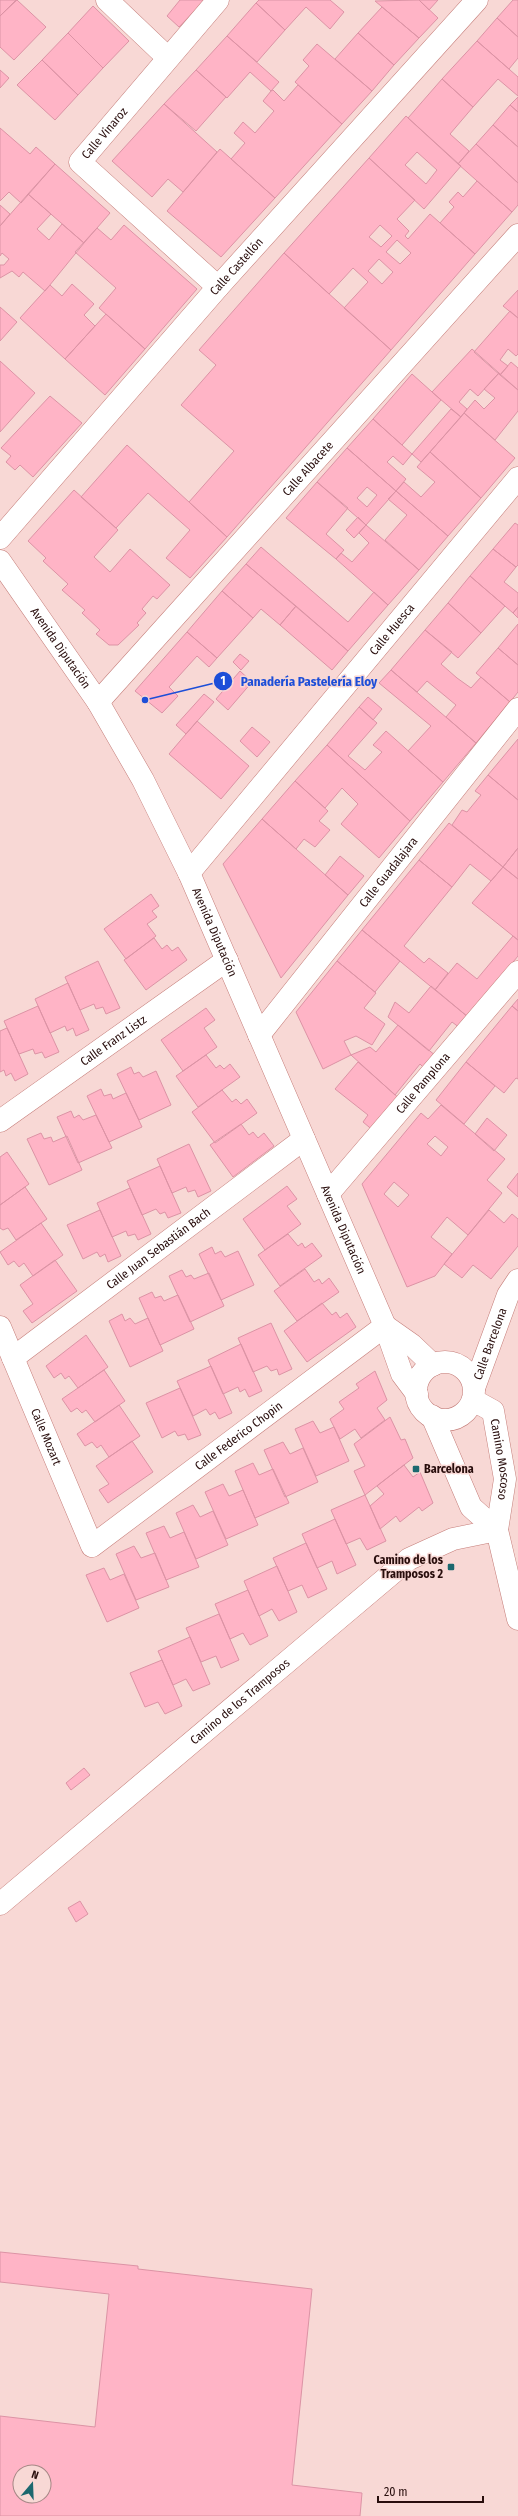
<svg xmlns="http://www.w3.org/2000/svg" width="518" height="2516" font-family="'Fira Sans Condensed',sans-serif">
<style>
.building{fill:#ffb4c6;stroke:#dc93a5;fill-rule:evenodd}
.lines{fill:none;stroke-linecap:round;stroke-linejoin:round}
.minor-casing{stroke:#c57e7a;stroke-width:23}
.tertiary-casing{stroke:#c57e7a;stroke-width:23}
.minor{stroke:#fff;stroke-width:22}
.tertiary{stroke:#fff;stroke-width:22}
.poi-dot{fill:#1c686f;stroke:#f8d8d5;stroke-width:1.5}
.labels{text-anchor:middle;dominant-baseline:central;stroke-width:3;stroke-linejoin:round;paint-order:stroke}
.street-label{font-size:12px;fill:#280d0c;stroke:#f8d8d5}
.poi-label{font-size:12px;font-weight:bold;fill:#280d0c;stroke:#f8d8d5;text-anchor:start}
.leader{fill:none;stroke:#1d4ed8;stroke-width:1.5}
.callout-dot{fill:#1d4ed8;stroke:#f8d8d5;stroke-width:1.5}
.mark-label{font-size:12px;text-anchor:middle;font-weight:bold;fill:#fff}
.callout-label{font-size:13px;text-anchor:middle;font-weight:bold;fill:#1d4ed8;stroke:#f8d8d5;stroke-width:3;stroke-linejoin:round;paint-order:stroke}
</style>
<rect width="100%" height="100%" fill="#f8d8d5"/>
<path class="building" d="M0,0H16L0,16Z
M17,0L46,27L14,60L0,47V16Z
M180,0H205L179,27L167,16Z
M259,0H330L344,12L330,29L306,7L285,30L256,3Z
M419,0L438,18L419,38L375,1Z
M419,0H438L429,10Z
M513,0H518V37L497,18Z
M256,3L285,30L257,62L227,36Z
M93,6L129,41L103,68L68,33Z
M382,7L419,38L394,65L358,33Z
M497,18L518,37V58L509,69L477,41Z
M68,33L103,68L78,95L42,60Z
M358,33L394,65L372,91L335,59Z
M227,36L279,82L271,91L250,72L227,98L196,70Z
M477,41L518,77V96L498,79L473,107L442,79Z
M317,44L372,91L342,124L295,82L309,66L303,60Z
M42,60L78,95L55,120L17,85Z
M0,70L9,78L0,88Z
M196,70L226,97L196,131L164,104Z
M442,79L473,107L450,134L469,151L458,164L408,118Z
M298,85L342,124L275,198L231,159L245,143L234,133L243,122L255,133L274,111L263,101L271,91L273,90L284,101Z
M518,97V112L510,105Z
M164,104L217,152L183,192L168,179L152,197L112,161Z
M510,105L518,112V147L493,125Z
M406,116L461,166L424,209L369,158ZM417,152L437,170L426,184L405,165Z
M493,125L518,147V183L476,144Z
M0,128L30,154L36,147L55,164L21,203L9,192L0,201Z
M476,144L518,183V205L512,212L458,164Z
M220,149L275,198L221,257L167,211Z
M369,158L415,200L397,219L409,231L405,236L408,239L430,214L475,254L391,350L344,308L368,282L366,280L353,268L329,294L284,253ZM380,225L392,236L381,247L369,237ZM397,240L411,253L400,264L386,252ZM379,259L393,272L382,284L368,271Z
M55,164L110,213L84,243L28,194Z
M477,181L512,212L475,254L440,223L454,207L449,202L458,192L463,197Z
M28,194L51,214L37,229L49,240L62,224L84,243L45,291L23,272L19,277L12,271L0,278V265H4L9,259L2,253L0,256V226Z
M0,205L10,214L0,226Z
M124,225L197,289L145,349L99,308L116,288L75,252L97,228L111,240Z
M284,253L391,350L227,537L189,502L234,451L181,405L216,365L199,350Z
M72,284L94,304L84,315L95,326L65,359L20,318L50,285L62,296Z
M518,290V318L503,306Z
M0,307L17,322L0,341Z
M510,311L518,318V354L516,356L508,349L500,360L508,366L500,375L474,352Z
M106,314L145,349L105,395L65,359Z
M472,349L499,373L478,396L470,389L459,402L467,409L461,417L432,392Z
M0,361L35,393L0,432Z
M511,362L518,368V390L500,375Z
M499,373L518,390V411L495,440L464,413L475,400L484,409L495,398L484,389Z
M412,374L441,400L402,445L373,419Z
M50,396L82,423L33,477L20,465L15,470L6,462L11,456L1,448Z
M451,409L461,417L421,462L412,454Z
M464,413L515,458L481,498L430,452Z
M373,419L412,454L403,465L393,456L387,462L406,479L396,491L347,448Z
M127,445L227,537L190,578L166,558L190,530L148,493L116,528L81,497Z
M347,448L396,491L366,525L317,482ZM367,487L377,495L367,507L357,498Z
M430,452L481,498L448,536L396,491L404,482L421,497L435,482L417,467Z
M317,482L348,508L326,534L344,550L336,559L286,518Z
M74,490L118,530L94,557L110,572L130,549L170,585L157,599L153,596L142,609L146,613L137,623L139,625L118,645H109L96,634L100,630L82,613L85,610L62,590L68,584L43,561L46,558L28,541Z
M396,491L448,536L419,570L385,540L407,515L388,499Z
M358,517L366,525L354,538L346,530Z
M515,523L518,525V565L516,567L493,549Z
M366,525L419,570L388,605L336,559L341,553L352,562L369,543L359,533Z
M261,547L348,622L374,592L388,605L348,651L246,564Z
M493,549L516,567L504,582L518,593V607L513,613L470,576Z
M246,564L296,606L280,625L261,609L253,618L222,591Z
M470,576L505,606L481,633L448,603Z
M222,591L253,618L217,658L187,632Z
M448,603L481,633L458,658L425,630Z
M296,606L348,651L332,670L280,625Z
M518,607V618L513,613Z
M518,624V665L498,648Z
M425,630L452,652L441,664L457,678L471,688L481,677L510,702L476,743L446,717L456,705L427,681L417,692L391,670Z
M187,632L217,658L209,667L197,656L169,687L178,696L162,713L135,691Z
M498,648L518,665V692L510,702L476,673Z
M240,654L249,661L241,670L233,662Z
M391,670L476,743L443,782L408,751L431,726L379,683Z
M240,671L252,682L228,710L216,699Z
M204,694L214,702L186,734L176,725Z
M368,697L382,709L373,720L359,707Z
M359,707L377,723L348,756L365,770L382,752L373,745L386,731L443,782L410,821L327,745Z
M197,721L249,766L221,799L169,754Z
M252,727L270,742L257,757L240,741Z
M518,739V800L488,775Z
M327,745L410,821L379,858L341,824L358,804L342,788L325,808L295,781Z
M488,775L518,800V848L503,867L452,825L462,810L467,812L481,795L475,791Z
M295,781L328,811L319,821L330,830L315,847L304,839L296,849L262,819Z
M262,819L348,895L281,978L223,864Z
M449,823L503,867L491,881L470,864L452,887L419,860Z
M518,848V879L503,867Z
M340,856L364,876L348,895L325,875Z
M419,860L452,887L404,946L424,963L429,958L448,973L435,990L362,930Z
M503,867L518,879V940L472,903Z
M151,894L159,906L152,911L157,917L147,924L156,936L126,959L104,929Z
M362,930L400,961L375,992L337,961Z
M513,936L518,940V956L468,1017L435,990L457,963L477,979Z
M154,938L162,949L167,945L172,951L178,947L187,960L146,990L124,960Z
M98,961L120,1008L106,1014L103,1007L96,1009L94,1004L80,1010L65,977Z
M337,961L376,993L364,1008L385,1024L372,1045L356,1036L344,1041L351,1055L323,1069L296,1012Z
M68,983L89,1030L76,1036L73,1028L67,1031L65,1026L50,1033L35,999Z
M431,986L468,1017L460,1028L452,1022L429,1051L388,1017L395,1002L409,1013Z
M518,999V1011L512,1006Z
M38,1006L59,1052L45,1058L42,1052L35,1054L33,1049L19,1054L4,1021Z
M512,1006L518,1011V1079L516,1078L504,1093L466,1062Z
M206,1008L215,1020L204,1028L217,1047L183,1071L161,1040Z
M398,1025L436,1056L426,1070L420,1064L395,1095L351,1055L370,1047L376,1052Z
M7,1028L28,1074L15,1081L11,1073L6,1076L4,1070L0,1072V1031Z
M206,1055L216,1068L220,1065L224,1069L230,1064L240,1077L198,1107L176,1076Z
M358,1062L401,1100L375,1132L363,1122L368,1115L335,1089Z
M466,1062L495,1086L464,1124L436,1100Z
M131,1067L134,1074L139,1072L143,1077L156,1071L171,1105L139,1120L117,1074Z
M101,1089L104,1096L111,1094L113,1099L126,1093L142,1127L109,1142L87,1096Z
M222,1090L232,1102L236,1099L241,1104L247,1099L257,1113L215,1143L192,1112Z
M441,1105L505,1159L487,1180L502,1193L468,1235L447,1217L431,1237L452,1254L435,1276L407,1287L362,1184L421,1113L428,1119ZM435,1136L448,1147L441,1156L427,1144ZM394,1182L409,1195L398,1207L384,1194Z
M71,1111L74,1118L79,1115L83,1120L96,1115L112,1148L78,1163L57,1117Z
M487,1118L507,1135L494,1151L475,1134Z
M241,1124L249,1135L253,1132L258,1138L264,1133L274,1146L233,1177L210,1145Z
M41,1133L44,1139L51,1137L53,1142L67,1136L82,1170L49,1185L27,1139Z
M189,1144L211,1191L198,1197L195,1190L188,1192L186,1187L172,1193L157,1159Z
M7,1152L29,1184L0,1205V1157Z
M160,1166L181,1213L168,1218L165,1212L160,1214L156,1209L142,1215L127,1181Z
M518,1173V1197L507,1187Z
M287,1186L297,1199L287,1206L301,1224L265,1250L243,1219Z
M25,1187L47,1219L16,1240L8,1228L3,1230L0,1228V1205Z
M130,1188L151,1234L138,1240L135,1234L128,1236L126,1231L112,1237L97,1203Z
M100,1210L121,1256L108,1262L105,1254L100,1257L97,1252L83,1259L67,1225Z
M489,1210L504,1223L512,1214L518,1219V1246L491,1279L473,1265L462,1278L444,1264Z
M41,1223L63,1255L33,1276L24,1263L19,1267L14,1261L8,1265L0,1252Z
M288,1234L298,1246L302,1243L305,1248L312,1243L322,1256L280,1286L258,1255Z
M212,1247L215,1254L221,1251L225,1257L238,1251L254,1285L221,1300L199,1254Z
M55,1260L77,1291L32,1323L23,1311L33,1304L20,1285Z
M305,1269L314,1282L319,1279L322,1284L329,1278L339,1292L297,1321L274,1291Z
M182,1270L186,1277L191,1275L194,1279L209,1273L224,1306L190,1322L169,1276Z
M152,1292L155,1298L161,1296L164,1301L178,1295L194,1329L160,1345L139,1298Z
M322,1303L332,1315L336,1312L340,1318L347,1313L356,1327L307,1362L284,1331Z
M122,1314L125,1321L130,1318L135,1324L148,1318L163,1351L130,1367L109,1321Z
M271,1323L292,1369L279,1375L277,1369L271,1371L267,1366L253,1372L238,1338Z
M86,1335L108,1367L78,1388L69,1376L65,1379L61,1373L54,1378L46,1366Z
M241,1344L262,1391L249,1397L245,1389L240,1392L238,1387L223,1394L208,1360Z
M211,1366L232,1413L219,1419L215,1412L210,1415L206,1409L193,1416L177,1381Z
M104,1370L125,1401L95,1422L86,1410L82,1413L77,1408L71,1412L62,1399Z
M375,1371L387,1400L377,1408L385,1420L361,1438L355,1429L340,1439L330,1419L344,1409L339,1402L359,1388L356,1384Z
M180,1388L201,1435L188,1440L185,1434L178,1436L175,1431L162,1438L146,1403Z
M119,1405L140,1436L109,1457L101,1445L97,1448L92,1442L85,1446L77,1434Z
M390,1417L401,1440L405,1439L413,1458L365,1495L354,1471L365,1466L354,1444Z
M313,1421L320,1433L334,1427L349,1461L316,1476L295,1429Z
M132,1441L153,1472L108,1503L99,1490L109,1484L96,1466Z
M283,1442L290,1454L303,1448L318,1482L285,1497L264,1450Z
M253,1463L259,1475L273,1469L289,1503L255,1518L235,1471Z
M404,1465L413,1477L420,1472L433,1503L422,1511L419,1507L400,1522L396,1516L380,1529L370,1506L384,1494L377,1486Z
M223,1484L229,1496L243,1490L258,1525L226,1539L205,1492Z
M365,1495L386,1541L367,1550L360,1538L346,1544L331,1510Z
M193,1505L200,1517L213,1511L228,1545L196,1559L176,1513Z
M335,1519L356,1565L337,1574L332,1561L317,1568L302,1534Z
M164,1526L170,1538L184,1532L199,1567L166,1580L146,1533Z
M306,1543L327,1589L308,1598L302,1585L288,1591L273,1558Z
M134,1546L141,1558L155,1553L169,1587L136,1600L116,1554Z
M277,1566L297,1612L279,1621L272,1609L259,1616L244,1581Z
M104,1568L110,1580L124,1574L139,1608L107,1622L86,1575Z
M248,1590L268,1636L250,1645L243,1633L230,1639L215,1604Z
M219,1614L239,1660L221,1668L216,1656L201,1662L186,1628Z
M190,1637L210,1684L193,1691L186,1679L173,1685L158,1651Z
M162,1660L182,1706L165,1714L158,1702L145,1707L130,1673Z
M84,1768L90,1775L71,1790L66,1783Z
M80,1901L88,1914L76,1922L68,1908Z
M0,2252L138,2266V2269L312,2289L292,2485L362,2493L360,2516H0V2416L95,2427L109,2294L0,2282ZM20,2472H44V2496H20Z"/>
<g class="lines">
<defs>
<g id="minor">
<path d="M107,0L168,58"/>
<path id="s1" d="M218,287L80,162L218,0"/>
<path id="s2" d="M0,538L218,287L477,0"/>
<path id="s3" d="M98,702L518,235"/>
<path id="s4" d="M189,873L518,478"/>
<path id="s5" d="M259,1035L518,709"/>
<path id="s6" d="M0,1121L227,960"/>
<path id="s7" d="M0,1327L92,1546L385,1326"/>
<path id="s8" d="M13,1358L304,1139"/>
</g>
<g id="tertiary">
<path id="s9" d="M0,561L98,702L143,780L189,873L385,1326L402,1374L417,1394"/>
<path id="s10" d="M328,1194L518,972"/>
<path d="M385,1326L412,1345L433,1365"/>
<circle cx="445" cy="1391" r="29"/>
<path id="s11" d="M474,1388L508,1295L518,1280"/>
<path id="s12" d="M473,1400L493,1411L505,1479L497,1530L518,1619"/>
<path d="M432,1416L471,1507L497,1530"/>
<path id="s13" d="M0,1904L409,1559L453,1539L497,1530"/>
</g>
</defs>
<use href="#minor" class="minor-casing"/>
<use href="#tertiary" class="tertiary-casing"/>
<use href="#minor" class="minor"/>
<use href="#tertiary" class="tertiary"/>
</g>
<g class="poi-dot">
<rect x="412" y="1465" width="8" height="8" rx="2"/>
<rect x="447" y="1563" width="8" height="8" rx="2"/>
</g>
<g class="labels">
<g class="street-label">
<text stroke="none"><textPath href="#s1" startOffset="224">Calle Vinaroz</textPath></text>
<text stroke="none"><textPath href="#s2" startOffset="360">Calle Castellón</textPath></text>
<text stroke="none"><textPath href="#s3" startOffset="314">Calle Albacete</textPath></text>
<text stroke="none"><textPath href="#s4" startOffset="317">Calle Huesca</textPath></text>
<text stroke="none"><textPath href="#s9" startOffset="106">Avenida Diputación</textPath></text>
<text stroke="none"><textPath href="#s5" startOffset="208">Calle Guadalajara</textPath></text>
<text stroke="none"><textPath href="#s9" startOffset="430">Avenida Diputación</textPath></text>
<text stroke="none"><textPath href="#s6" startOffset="139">Calle Franz Listz</textPath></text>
<text stroke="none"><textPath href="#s10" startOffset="146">Calle Pamplona</textPath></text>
<text stroke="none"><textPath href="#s9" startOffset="754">Avenida Diputación</textPath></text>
<text stroke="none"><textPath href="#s8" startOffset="182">Calle Juan Sebastián Bach</textPath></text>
<text stroke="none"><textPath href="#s11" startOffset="47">Calle Barcelona</textPath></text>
<text stroke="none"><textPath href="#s7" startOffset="421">Calle Federico Chopin</textPath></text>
<text stroke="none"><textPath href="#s7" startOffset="119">Calle Mozart</textPath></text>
<text stroke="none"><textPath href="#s12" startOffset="72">Camino Moscoso</textPath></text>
<text stroke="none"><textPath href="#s13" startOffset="314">Camino de los Tramposos</textPath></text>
</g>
<g class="poi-label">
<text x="424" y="1469">Barcelona</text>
<text x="443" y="1560" text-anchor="end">Camino de los<tspan x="443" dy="14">Tramposos 2</tspan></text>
</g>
</g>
<path class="leader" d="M145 700L223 681"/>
<g class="callout-dot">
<circle cx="145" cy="700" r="4"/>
<circle cx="223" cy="681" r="10"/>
</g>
<g class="mark-label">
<text x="223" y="685">1</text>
</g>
<g class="callout-label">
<text x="309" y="686">Panadería Pastelería Eloy</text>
</g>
<g transform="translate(32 2484) rotate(19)"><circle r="19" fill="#f8d8d5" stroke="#a58785"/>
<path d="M0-3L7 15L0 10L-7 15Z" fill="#1c686f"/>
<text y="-6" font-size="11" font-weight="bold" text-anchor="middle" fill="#280d0c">N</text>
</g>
<path d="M378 2496v6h105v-6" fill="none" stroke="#280d0c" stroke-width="2"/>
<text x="384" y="2496" font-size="12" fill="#280d0c" stroke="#f8d8d5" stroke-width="3" paint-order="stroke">20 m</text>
</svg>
